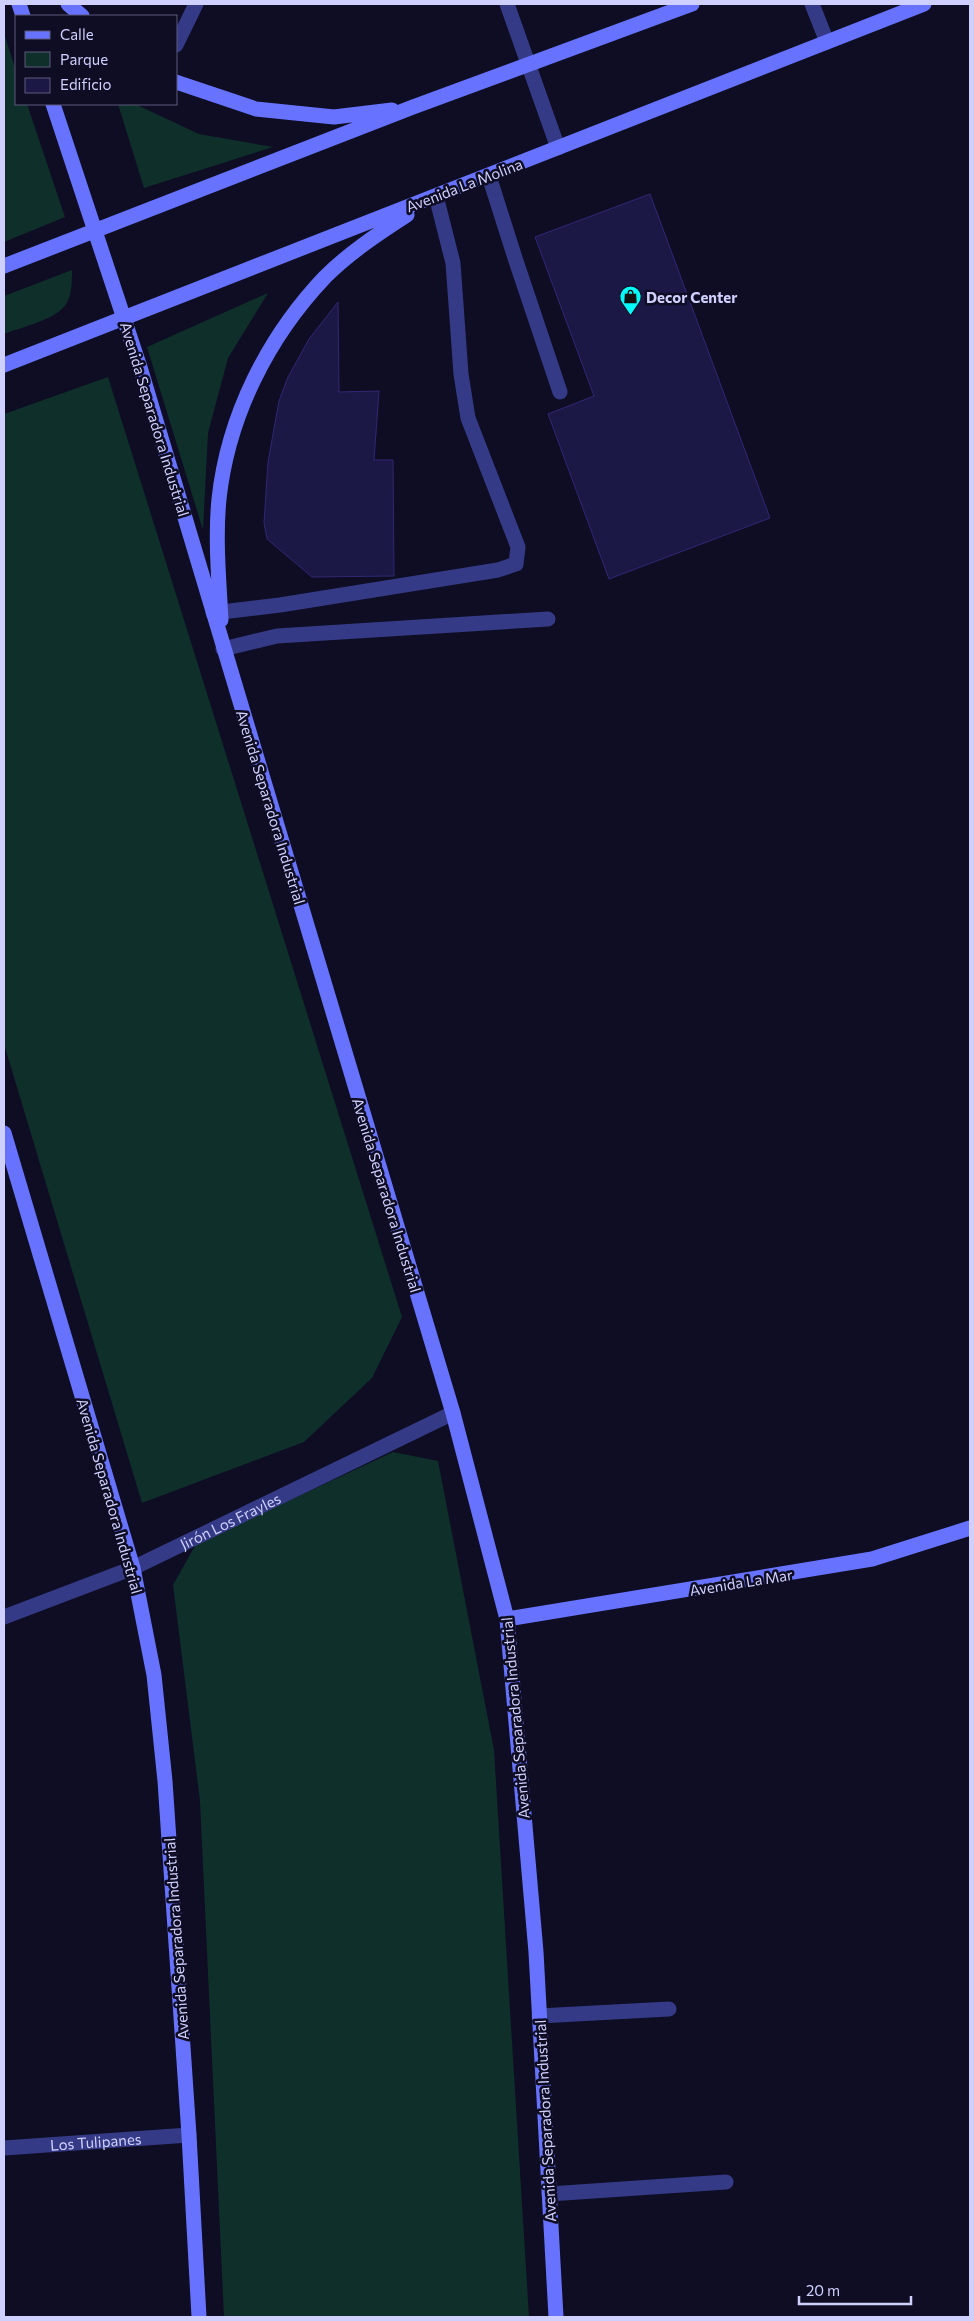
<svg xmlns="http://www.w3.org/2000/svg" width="974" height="2321" font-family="Commissioner,sans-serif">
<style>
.green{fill:#0f2f2a}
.building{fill:#1c1846;stroke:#2f2874}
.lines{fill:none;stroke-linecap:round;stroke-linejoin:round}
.lane{stroke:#353a86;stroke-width:15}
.street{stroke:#353a86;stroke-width:15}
.secondary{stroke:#6773ff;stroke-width:15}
.labels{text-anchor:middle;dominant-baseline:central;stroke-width:5;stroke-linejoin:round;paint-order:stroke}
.street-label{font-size:15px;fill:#d0d0ff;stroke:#0e0d24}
.poi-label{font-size:15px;font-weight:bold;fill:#d0d0ff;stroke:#0e0d24;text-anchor:start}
</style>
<rect width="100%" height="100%" fill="#0e0d24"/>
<path class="green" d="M4,33L16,71V104H27L65,217L4,242Z
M118,104H135L199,134L273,147L144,188Z
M72,270C72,281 72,295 66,304C58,319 19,328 4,334V296Z
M268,293L228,358L208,433L203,530L147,347Z
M108,377L402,1317L372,1378L304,1442L142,1503L4,1044V414Z
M393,1452L438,1461L494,1750L529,2317H224L200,1801L173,1585L196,1544Z"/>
<path class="building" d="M650,194L770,518L609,579L548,414L594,396L535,237Z
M338,302L339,392L379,391L374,460H393L394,576L312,577L267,539L264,523L268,462L279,401L288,377L309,339Z"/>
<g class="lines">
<path class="lane" d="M812,4L827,42
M176,45L196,4
M489,176L515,258L560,392
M213,613L280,605L498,570L516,564L518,547L468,418L461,374L453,263L436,196
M223,649L277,636L548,619
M539,2016L669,2009
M549,2194L726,2182"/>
<g class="street">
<path d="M507,4L558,148"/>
<path id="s1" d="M4,1617L133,1568L453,1413"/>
<path id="s2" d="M4,2148L189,2135"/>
</g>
<path class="secondary" d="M19,4L23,16
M68,4L82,16
M176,82L256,109L334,117L392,110
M53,104L139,364L453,1413L507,1619L536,1952L556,2317
M4,266L413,107L692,4
M4,365L924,4
M221,620C219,580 215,539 219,499C228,416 268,337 325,277C349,253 379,233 407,215
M4,1133L133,1568L154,1675L165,1781L189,2135L199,2317
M507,1619L872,1559L970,1528"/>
</g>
<defs>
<symbol id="shop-pin" viewBox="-11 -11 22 30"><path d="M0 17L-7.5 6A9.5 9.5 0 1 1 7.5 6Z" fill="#00fbf9" stroke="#0e0d24"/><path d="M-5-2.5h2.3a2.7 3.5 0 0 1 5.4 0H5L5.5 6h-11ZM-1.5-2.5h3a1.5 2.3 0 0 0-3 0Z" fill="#111"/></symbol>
</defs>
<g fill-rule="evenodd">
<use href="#shop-pin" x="618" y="284" width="25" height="34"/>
</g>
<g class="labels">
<g class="street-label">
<text transform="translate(464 185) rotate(-21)">Avenida La Molina</text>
<text transform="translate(155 419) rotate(73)">Avenida Separadora Industrial</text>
<text transform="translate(271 807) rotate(73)">Avenida Separadora Industrial</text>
<text transform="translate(387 1195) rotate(73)">Avenida Separadora Industrial</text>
<text transform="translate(110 1496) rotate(74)">Avenida Separadora Industrial</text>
<text stroke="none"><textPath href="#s1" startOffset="246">Jirón Los Frayles</textPath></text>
<text transform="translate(741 1582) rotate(-9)">Avenida La Mar</text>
<text transform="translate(515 1718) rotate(-95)">Avenida Separadora Industrial</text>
<text transform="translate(176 1939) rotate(-94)">Avenida Separadora Industrial</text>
<text transform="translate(545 2121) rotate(-93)">Avenida Separadora Industrial</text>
<text stroke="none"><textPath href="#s2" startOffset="92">Los Tulipanes</textPath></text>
</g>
<g class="poi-label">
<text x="646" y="297">Decor Center</text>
</g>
</g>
<rect width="974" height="2321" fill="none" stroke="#d0d0ff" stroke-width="10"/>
<rect x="15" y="15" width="162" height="90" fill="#0e0d24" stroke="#5c5b7c"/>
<rect x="25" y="31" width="25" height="8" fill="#6773ff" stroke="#5c5b7c"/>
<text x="60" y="40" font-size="15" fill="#d0d0ff">Calle</text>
<rect x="25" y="52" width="25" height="15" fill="#0f2f2a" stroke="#5c5b7c"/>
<text x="60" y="65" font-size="15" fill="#d0d0ff">Parque</text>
<rect x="25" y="78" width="25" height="15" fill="#1c1846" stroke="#5c5b7c"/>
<text x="60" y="90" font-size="15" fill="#d0d0ff">Edificio</text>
<path d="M799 2296v8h112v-8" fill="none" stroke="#d0d0ff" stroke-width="2.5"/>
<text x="806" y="2296" font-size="15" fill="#d0d0ff" stroke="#0e0d24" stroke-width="4" paint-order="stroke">20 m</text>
</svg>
